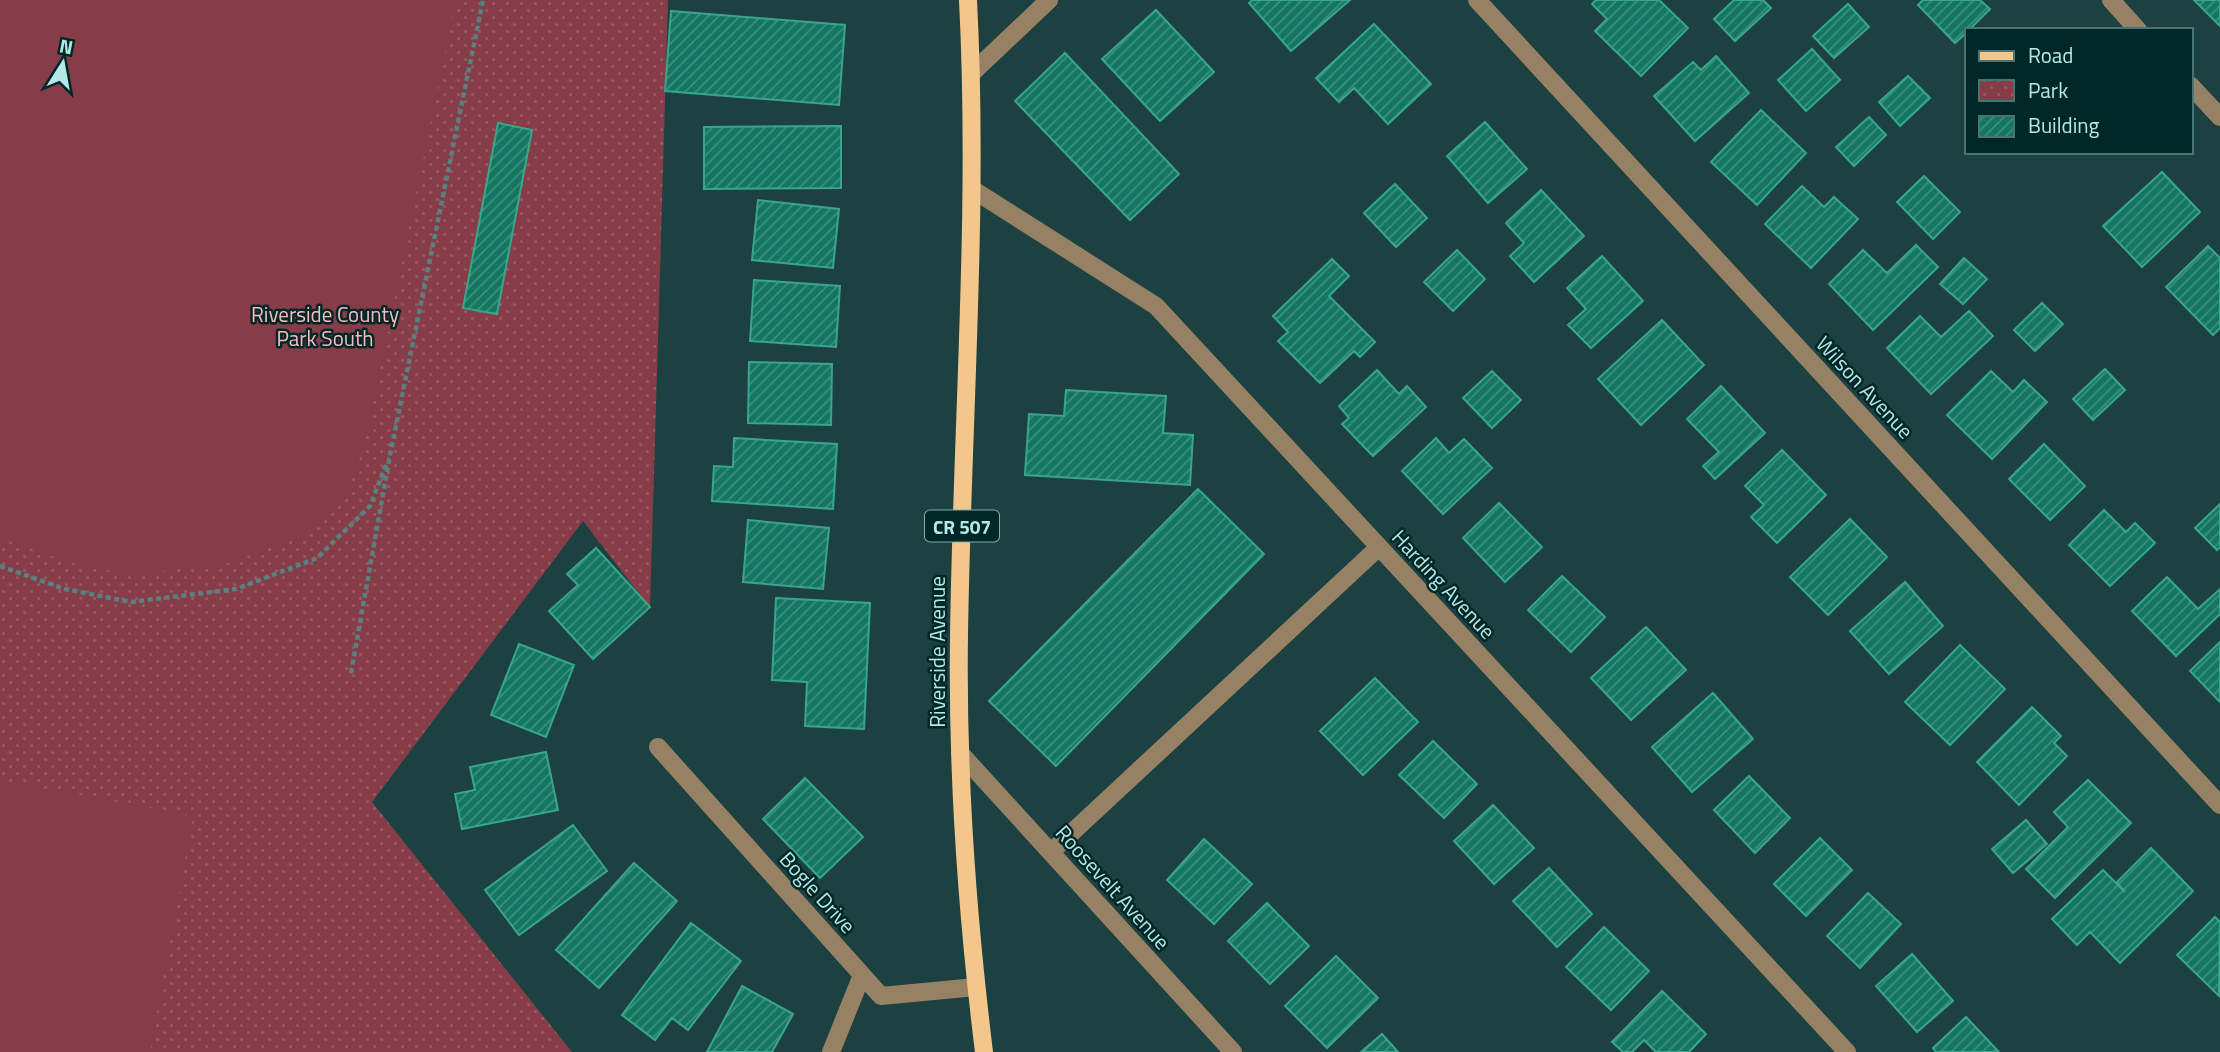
<svg xmlns="http://www.w3.org/2000/svg" width="2220" height="1052" font-family="'Titillium Web',sans-serif">
<style>
.park{fill:url(#park-dots)}
.garden{fill:#873d47}
.building{fill:url(#building-hatch);stroke:#39a68c;stroke-width:2}
.lines{fill:none;stroke-linecap:round;stroke-linejoin:round}
.path{stroke:#578281;stroke-width:4.5;stroke-dasharray:5 3.5;stroke-linecap:butt}
.minor{stroke:#978165;stroke-width:18}
.major{stroke:#f3c68c;stroke-width:18}
.labels{text-anchor:middle;dominant-baseline:central;stroke-width:5;stroke-linejoin:round;paint-order:stroke}
.shield{fill:#002727;stroke:#7fafad;stroke-width:2}
.shield-label{font-size:19px;font-weight:bold;fill:#b5e9e7}
.park-label{font-size:21px;fill:#fbbcc1;stroke:#002727}
.street-label{font-size:21px;fill:#b5e9e7;stroke:#002727}
</style>
<defs>
<pattern id="park-dots" width="8" height="8" patternUnits="userSpaceOnUse" patternTransform="scale(1.75)"><rect width="8" height="8" fill="#873d47"/><path d="M2 2h.1M6 6h.1" fill="none" stroke="#965962" stroke-width="1.8" stroke-linecap="round"/></pattern>
<pattern id="building-hatch" width="6" height="6" patternUnits="userSpaceOnUse" patternTransform="scale(1.75)"><rect width="6" height="6" fill="#137660"/><path d="M-1 1l2-2M0 6l6-6M5 7l2-2" fill="none" stroke="#3e907e"/></pattern>
</defs>
<rect width="100%" height="100%" fill="#1c4140"/>
<path class="park" d="M0,0H668L650,608L583,521L372,802L572,1052H0Z"/>
<path class="garden" d="M0,0H456L364,447L347,491L302,535L229,563L131,575L72,563L0,538Z
M0,780L193,816L150,1052H0Z"/>
<path class="building" d="M1252,0H1350L1291,51L1249,3Z
M1596,0H1659L1688,28L1641,76L1595,31L1607,19L1592,4Z
M1734,0H1763L1771,8L1735,41L1714,19Z
M1923,0H1980L1990,9L1969,30H1966V33L1955,43L1918,5Z
M2194,0H2220V26Z
M1848,4L1869,27L1834,58L1813,36Z
M1156,10L1214,72L1160,121L1102,59Z
M671,11L845,25L839,105L665,91Z
M1374,24L1431,84L1388,124L1354,88L1339,102L1316,78Z
M1812,49L1840,80L1806,111L1778,80Z
M1065,53L1179,174L1130,220L1015,101Z
M1716,56L1749,93L1695,141L1654,96L1693,62L1701,70Z
M1908,76L1930,98L1900,126L1879,102Z
M1761,110L1806,153L1757,205L1711,162Z
M1869,117L1886,135L1854,166L1836,147Z
M1485,122L1527,169L1488,203L1447,156Z
M498,123L532,130L497,314L463,308Z
M841,126V188L704,189V127Z
M2162,172L2200,212L2142,267L2103,226Z
M1924,176L1960,212L1933,239L1897,202Z
M1395,184L1427,218L1396,247L1364,213Z
M1802,186L1824,207L1834,197L1858,219L1811,268L1765,224Z
M1541,190L1584,236L1534,282L1510,256L1524,243L1506,223Z
M758,200L839,209L833,268L752,260Z
M1916,245L1938,267L1873,330L1829,284L1863,250L1887,273Z
M2208,246L2220,258V328L2213,335L2166,287Z
M1457,250L1485,279L1453,311L1424,282Z
M1602,256L1643,301L1591,348L1568,325L1586,309L1567,288Z
M1964,258L1987,279L1963,304L1940,284Z
M1332,259L1349,276L1329,296L1375,342L1360,357L1354,351L1320,383L1278,341L1288,332L1273,316Z
M754,280L840,286L836,347L750,341Z
M2042,303L2063,324L2035,351L2014,330Z
M1969,311L1993,336L1931,394L1887,348L1920,316L1941,337Z
M1662,320L1704,365L1641,425L1598,379Z
M749,362L832,364L831,425L748,423Z
M2105,369L2125,390L2093,420L2073,399Z
M1377,370L1399,394L1407,386L1426,407L1373,456L1342,424L1349,418L1339,406Z
M1492,371L1521,400L1492,428L1463,398Z
M1991,371L2013,392L2024,380L2047,402L1992,459L1947,415Z
M1721,386L1765,433L1715,479L1703,466L1719,452L1687,419Z
M1066,390L1166,396L1163,433L1193,435L1190,485L1025,475L1029,414L1064,416Z
M734,438L837,444L833,509L712,501L714,466L733,467Z
M1436,438L1449,453L1464,439L1492,468L1443,514L1402,471Z
M2044,444L2085,486L2050,520L2009,479Z
M1782,450L1826,495L1777,543L1751,517L1764,505L1745,486Z
M1198,489L1264,554L1056,766L989,701Z
M1499,503L1542,547L1505,582L1463,538Z
M2220,504V547L2217,550L2195,528Z
M2104,510L2126,532L2135,523L2155,543L2110,586L2069,545Z
M1850,519L1887,557L1828,615L1790,577Z
M748,520L829,528L823,589L743,582Z
M596,548L650,607L593,659L549,611L578,585L567,574Z
M1562,576L1605,617L1571,652L1528,610Z
M2167,577L2198,609L2220,589V614L2176,656L2132,611Z
M1905,582L1943,626L1889,674L1850,631Z
M776,598L870,603L864,729L805,726L807,682L772,680Z
M1646,627L1686,670L1631,720L1591,678Z
M2220,642V702L2190,671Z
M519,644L574,665L546,737L491,715Z
M1960,645L2005,689L1950,745L1905,702Z
M1375,678L1418,722L1363,775L1320,731Z
M1713,693L1753,739L1692,792L1652,747Z
M2032,707L2061,736L2054,743L2067,756L2019,805L1977,762Z
M1433,741L1477,784L1444,818L1399,775Z
M546,752L558,810L462,829L455,794L475,790L470,767Z
M1749,776L1790,818L1755,853L1714,810Z
M805,778L863,837L820,878L763,819Z
M2088,780L2131,823L2055,898L2026,869L2068,827L2054,812Z
M1493,805L1534,848L1494,884L1454,841Z
M2026,820L2047,844L2013,873L1992,849Z
M573,825L607,871L519,935L485,890Z
M1820,838L1852,870L1806,916L1774,884Z
M1204,839L1252,884L1214,924L1167,880Z
M2151,848L2193,891L2120,963L2090,932L2077,945L2052,919L2103,870L2125,892L2117,882Z
M634,863L677,901L599,988L556,950Z
M1549,868L1592,914L1557,947L1513,901Z
M1868,893L1901,924L1860,968L1827,936Z
M1267,903L1309,946L1270,984L1228,941Z
M2215,917L2220,922L2219,996L2177,955Z
M691,923L741,961L688,1030L672,1018L655,1040L622,1015Z
M1604,927L1649,971L1611,1010L1566,967Z
M1912,954L1953,1001L1917,1032L1876,986Z
M1336,956L1378,998L1327,1048L1285,1006Z
M742,986L793,1014L772,1052H707Z
M1662,991L1706,1034L1689,1052H1656L1644,1040L1632,1052H1623L1612,1042Z
M1966,1017L1999,1052H1936L1933,1048Z
M1382,1034L1398,1052H1361Z"/>
<g class="lines">
<path class="path" d="M0,566L65,589L131,602L236,589L317,558L370,506L386,465
M351,673L390,455L483,0"/>
<path class="minor" d="M1477,0L2220,805
M2111,0L2138,30
M972,73L1049,0
M2190,85L2220,117
M972,189L1156,306L1847,1052
M658,747L881,996L976,987
M960,753L1233,1052
M1051,852L1379,547
M831,1052L862,975"/>
<path class="major" d="M968,0C979,212 962,423 959,635C957,774 967,914 984,1052"/>
</g>
<g class="labels">
<rect class="shield" x="925" y="510.5" width="74" height="31" rx="5"/>
<g class="shield-label">
<text x="962" y="526">CR 507</text>
</g>
<g class="park-label">
<text x="325" y="314">Riverside County<tspan x="325" dy="24">Park South</tspan></text>
</g>
<g class="street-label">
<text transform="translate(1865 387) rotate(47)">Wilson Avenue</text>
<text transform="translate(1444 584) rotate(47)">Harding Avenue</text>
<text transform="translate(937 652) rotate(-90)">Riverside Avenue</text>
<text transform="translate(1113 887) rotate(48)">Roosevelt Avenue</text>
<text transform="translate(818 892) rotate(48)">Bogle Drive</text>
</g>
</g>
<rect x="1965" y="28" width="228" height="126" fill="#002727" stroke="#487574" stroke-width="2"/>
<rect x="1979" y="51" width="35" height="10" fill="#f3c68c" stroke="#487574" stroke-width="2"/>
<text x="2028" y="63" font-size="21" fill="#b5e9e7">Road</text>
<rect x="1979" y="80" width="35" height="21" fill="url(#park-dots)" stroke="#487574" stroke-width="2"/>
<text x="2028" y="98" font-size="21" fill="#b5e9e7">Park</text>
<rect x="1979" y="116" width="35" height="21" fill="url(#building-hatch)" stroke="#487574" stroke-width="2"/>
<text x="2028" y="133" font-size="21" fill="#b5e9e7">Building</text>
<g transform="translate(63 63) rotate(11)" stroke="#002727" stroke-width="5" paint-order="stroke">
<path d="M0-5L12 26L0 18L-12 26Z" fill="#b5e9e7"/>
<text y="-10" font-size="19" font-weight="bold" text-anchor="middle" fill="#b5e9e7">N</text>
</g>
</svg>
